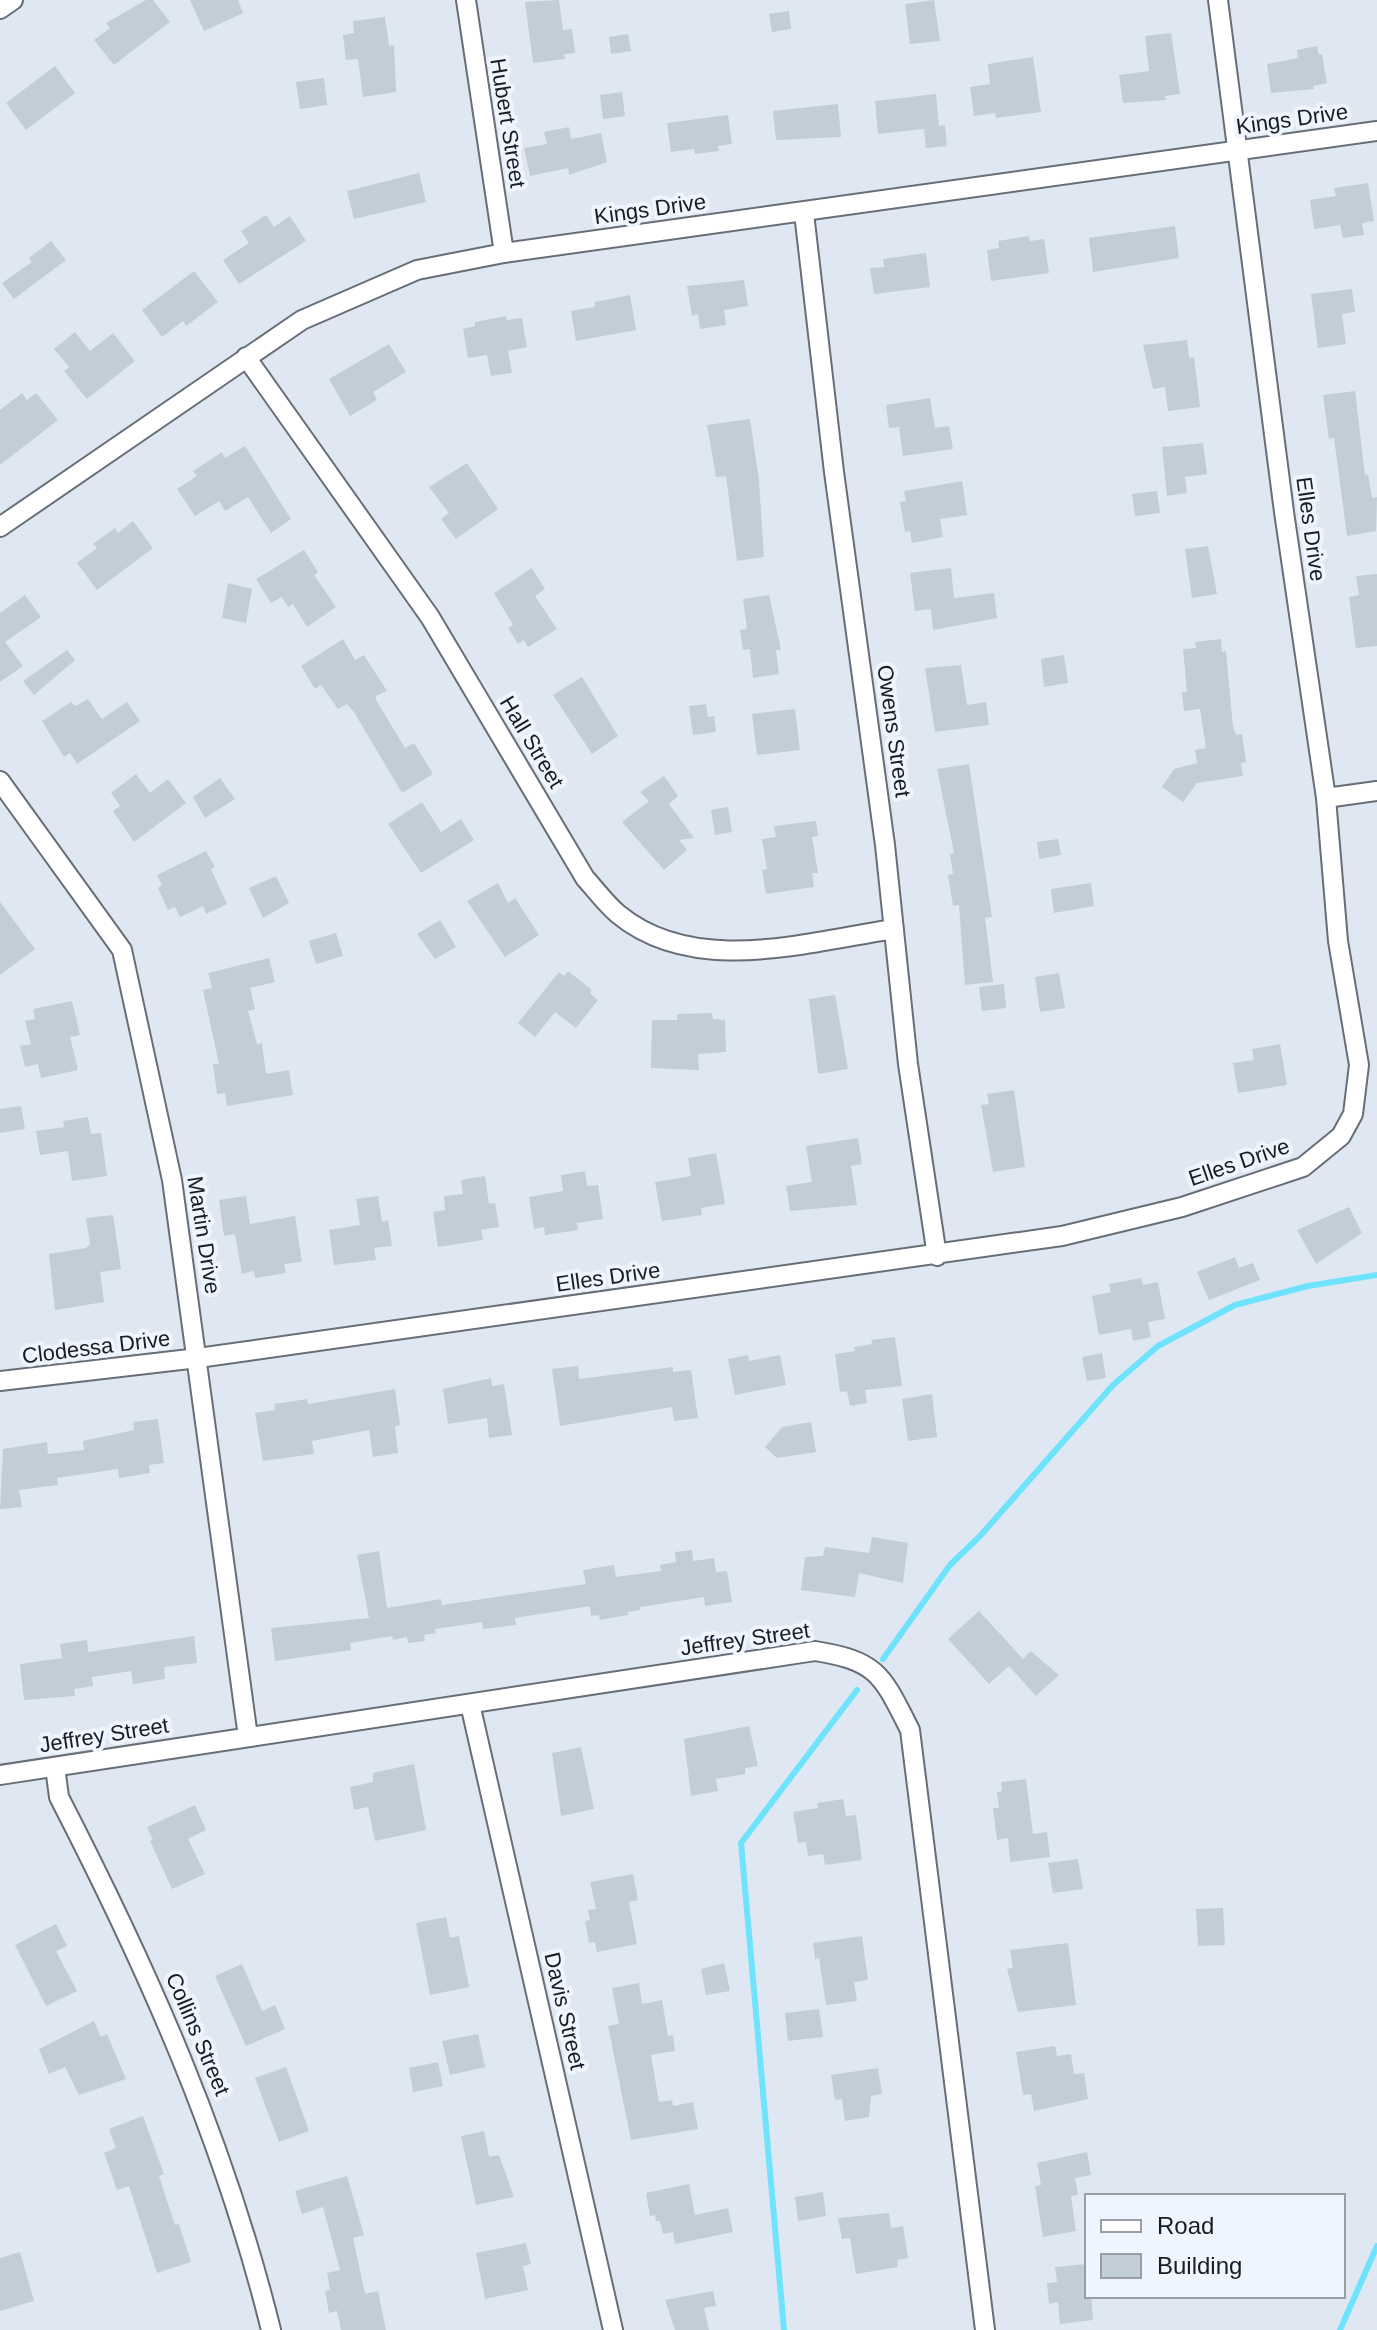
<svg xmlns="http://www.w3.org/2000/svg" width="1377" height="2330" font-family="Arial,sans-serif">
<style>
.lines{fill:none;stroke-linecap:round;stroke-linejoin:round}
.stream{stroke:#6fe3fb;stroke-width:6}
.building{fill:#c1ced5}
.minor-casing{stroke:#676e77;stroke-width:22}
.minor{stroke:#fff;stroke-width:18}
.labels{text-anchor:middle;dominant-baseline:central;stroke-width:8;stroke-linejoin:round;paint-order:stroke}
.street-label{font-size:22px;fill:#191c20;stroke:#eef5fe}
</style>
<rect width="100%" height="100%" fill="#dfe8f2"/>
<g class="lines">
<path class="stream" d="M883,1659L950,1565L980,1536L1113,1385L1158,1346L1235,1305L1308,1286L1377,1275
M784,2330L741,1843L857,1690
M1340,2330L1377,2246"/>
</g>
<path class="building" d="M146,0H153L170,22L114,65L94,40L110,28L106,23Z
M190,0H238L243,13L204,31Z
M559,0L563,30L572,29L575,53L564,54L565,59L533,63L525,2Z
M934,0L940,41L910,44L905,4Z
M789,11L791,29L772,32L769,14Z
M385,17L389,46L394,45L396,92L363,97L358,59L346,60L343,35L354,33L353,21Z
M1171,33L1180,94L1165,96L1166,100L1123,103L1119,75L1149,71L1145,36Z
M628,34L631,51L611,54L609,37Z
M1317,46L1319,55L1322,54L1327,83L1313,86L1314,89L1271,93L1267,64L1298,58L1297,50Z
M1033,57L1041,112L996,118L995,113L974,116L970,87L990,84L988,64Z
M55,66L75,93L26,130L6,103Z
M324,78L327,105L300,109L296,82Z
M622,92L625,116L603,119L600,95Z
M936,94L939,126L945,125L947,146L926,148L924,129L878,134L875,101Z
M838,104L841,137L776,140L773,111Z
M728,115L732,144L718,146L719,151L695,154L694,149L671,152L667,123Z
M569,127L571,139L601,133L607,162L569,175L568,168L530,176L524,148L547,144L544,132Z
M419,173L426,202L354,219L347,191Z
M1368,183L1374,221L1362,223L1364,235L1343,238L1340,225L1314,229L1310,200L1336,196L1334,188Z
M266,215L274,227L290,216L306,241L239,284L223,260L249,243L241,231Z
M1175,226L1179,258L1093,272L1089,238Z
M1029,236L1030,241L1044,239L1049,273L991,281L987,250L999,248L998,241Z
M51,241L66,260L14,299L2,283L32,262L29,258Z
M926,253L930,287L874,294L870,268L884,267L883,259Z
M194,271L218,302L186,326L183,321L162,337L142,310Z
M744,280L748,306L724,310L726,325L700,329L698,314L692,316L687,286Z
M1352,289L1355,312L1342,314L1346,344L1318,348L1311,294Z
M630,295L636,330L576,341L571,311L595,307V302Z
M506,316L507,320L522,318L527,347L508,351L512,373L491,376L487,355L468,358L463,329L475,326V322Z
M75,332L90,351L113,333L135,361L87,399L64,371L69,367L54,349Z
M1187,340L1189,358L1194,357L1200,407L1168,411L1165,387L1153,389L1143,345Z
M389,344L406,372L373,392L377,400L350,416L329,379Z
M1355,391L1365,475L1368,474L1372,498L1377,497L1376,531L1347,536L1334,438L1329,439L1323,395Z
M22,393L27,400L36,393L58,420L0,465V410Z
M930,398L935,428L949,426L953,449L903,456L899,427L889,428L886,405Z
M750,419L759,481L764,557L737,561L726,476L716,477L707,425Z
M1203,443L1207,474L1185,477L1187,493L1167,496L1162,447Z
M245,446L291,519L271,533L248,497L225,511L219,501L195,516L177,489L197,476L193,471L222,452L225,458Z
M467,463L498,509L456,539L441,519L449,513L429,487Z
M962,481L967,515L940,519L943,537L912,543L910,531L905,532L900,502L906,501L904,491Z
M1157,491L1160,513L1135,516L1132,494Z
M133,521L153,548L97,590L77,563L97,548L93,544L115,528L118,533Z
M1208,546L1217,594L1192,598L1185,549Z
M304,550L318,572L314,575L336,607L307,627L293,604L288,607L282,597L271,603L256,579Z
M532,568L545,589L535,596L557,629L528,647L524,640L518,644L508,628L513,625L494,593Z
M951,568L954,598L994,593L997,618L933,630L931,609L915,611L910,573Z
M1377,574V646L1356,648L1349,597L1359,595L1356,576Z
M228,583L252,589L246,623L222,618Z
M25,595L41,617L5,642L23,666L0,682V613Z
M769,595L781,650H776L779,674L753,678L750,649L743,650L740,630L747,629L743,599Z
M343,639L355,660L364,655L387,691L376,696V700L405,748L414,743L433,774L402,793L354,712L347,704L338,709L321,685L315,689L301,666Z
M1221,639L1222,652L1226,651L1233,727L1236,735L1242,734L1246,762L1241,763L1243,776L1197,783L1183,802L1162,787L1174,769L1197,763L1195,750L1206,748L1200,709L1184,711L1182,692H1187L1183,649L1196,648L1195,642Z
M67,650L75,660L34,695L23,681Z
M1064,655L1068,683L1044,687L1041,659Z
M961,665L967,705L986,702L989,725L935,732L925,668Z
M582,677L618,736L592,754L553,695Z
M88,699L102,719L127,702L140,721L77,764L70,753L64,757L42,721L71,702L75,706Z
M706,704L708,717L714,716L716,732L693,735L689,706Z
M795,709L800,750L757,755L752,714Z
M969,764L992,917L985,918L993,982L965,985L959,905L953,906L948,875L953,874L950,854L954,853L937,769Z
M136,774L150,793L168,779L186,803L134,842L113,811L120,806L111,793Z
M664,776L678,796L669,804L694,838L679,840L687,850L664,870L622,822L649,801L640,792Z
M220,778L235,799L205,818L193,797Z
M422,802L441,832L461,819L474,840L421,873L388,824Z
M728,807L732,832L715,835L711,810Z
M816,821L818,836L812,837L818,873H812L814,887L766,894L762,870L767,869L762,839L776,837L774,826Z
M1058,839L1061,855L1039,859L1037,842Z
M206,851L215,867L211,869L227,904L206,914L203,906L180,917L175,907L168,910L158,888L162,885L157,875Z
M276,876L289,903L263,918L249,888Z
M498,883L508,903L515,898L539,935L505,957L467,901Z
M1091,883L1094,906L1054,913L1051,889Z
M0,902L35,949L0,975Z
M440,920L456,947L435,959L417,934Z
M336,933L343,956L316,964L309,941Z
M269,958L275,982L250,988L255,1009L248,1011L257,1044L262,1043L266,1074L289,1070L293,1095L227,1106L225,1093L217,1094L213,1064H219L203,990L212,988L208,973Z
M568,971L592,990L590,993L598,1000L576,1028L555,1012L535,1037L518,1023L559,972L564,976Z
M1059,973L1065,1008L1040,1012L1035,977Z
M1004,984L1006,1008L982,1011L979,987Z
M835,995L848,1069L818,1074L809,999Z
M72,1001L80,1035L70,1037L78,1070L41,1078L38,1064L25,1067L20,1046L31,1044L25,1021L35,1019L33,1009Z
M712,1013L713,1019L725,1020L726,1052L698,1054L699,1070L651,1068L652,1020H677V1014Z
M1280,1044L1287,1085L1238,1093L1233,1063L1254,1060L1252,1049Z
M1014,1090L1025,1167L993,1172L981,1105L989,1104L987,1094Z
M21,1106L25,1129L0,1133V1109Z
M88,1117L91,1134L101,1133L107,1176L72,1181L68,1151L40,1155L36,1131L64,1127L63,1121Z
M858,1138L862,1164L851,1166L857,1205L790,1211L786,1186L812,1182L806,1146Z
M716,1153L725,1204L701,1208L702,1215L662,1221L655,1182L691,1176L688,1158Z
M585,1171L587,1186L598,1185L603,1219L577,1223L578,1230L545,1235L544,1227L534,1229L529,1197L563,1191L561,1175Z
M485,1176L489,1204L495,1203L499,1227L481,1230L483,1240L438,1247L433,1212L445,1210L444,1196L463,1194L461,1180Z
M246,1196L250,1224L295,1216L302,1262L284,1264L286,1273L255,1278L254,1271L242,1274L235,1234L224,1236L219,1200Z
M378,1196L382,1222L388,1220L392,1246L374,1248L376,1260L334,1265L329,1230L360,1225L356,1199Z
M1349,1207L1362,1233L1316,1264L1297,1230Z
M113,1215L121,1269L100,1272L104,1302L55,1310L49,1254L86,1248L90,1244L86,1218Z
M1235,1257L1239,1268L1253,1263L1260,1280L1209,1300L1197,1272Z
M1141,1278L1143,1285L1158,1282L1165,1319L1148,1322L1151,1337L1133,1341L1131,1329L1099,1335L1092,1296L1111,1292L1109,1284Z
M895,1337L902,1386L865,1390L867,1403L850,1406L847,1391L840,1392L835,1354L855,1351L854,1347L872,1344L871,1340Z
M1102,1353L1106,1378L1087,1381L1082,1357Z
M748,1355L749,1361L780,1355L786,1385L735,1395L728,1359Z
M578,1366L579,1379L673,1367V1372L691,1370L698,1418L674,1421L672,1407L560,1426L552,1369Z
M491,1378L492,1386L504,1384L512,1435L489,1438L487,1418L448,1424L443,1389Z
M395,1389L400,1425L395,1426L398,1453L373,1457L369,1430L312,1441L314,1454L263,1461L255,1413L275,1410L274,1404L307,1399L308,1404Z
M932,1394L937,1437L908,1441L902,1399Z
M158,1419L164,1463L149,1465L150,1473L119,1478L118,1469L57,1478L58,1485L19,1490L22,1507L0,1509L3,1449L47,1442L48,1454L84,1450L83,1441L134,1430L133,1422Z
M811,1422L816,1452L777,1458L765,1447L782,1427Z
M872,1537L908,1543L903,1583L859,1573L855,1597L801,1590L805,1557L823,1556L825,1547L869,1553Z
M692,1550L693,1561L714,1558L716,1572L727,1571L732,1602L705,1606L704,1597L640,1607V1610L628,1612V1615L600,1620L599,1615L591,1616L590,1606L515,1618L516,1625L483,1629L482,1622L435,1629L436,1633L424,1635L425,1641L408,1643L407,1637L393,1640L392,1636L350,1643L351,1650L275,1661L271,1628L369,1618L357,1555L379,1551L387,1608L441,1599L442,1605L586,1584L583,1570L614,1565L616,1577L661,1571L660,1565L676,1562L675,1552Z
M979,1611L1023,1659L1031,1651L1059,1675L1036,1696L1009,1666L989,1684L948,1639Z
M194,1636L197,1663L164,1667L165,1679L133,1684L131,1671L92,1677L93,1686L74,1689L75,1696L24,1700L20,1664L62,1658L60,1644L87,1640L88,1652Z
M749,1726L758,1766L745,1768V1774L716,1779L718,1791L691,1796L684,1739Z
M581,1747L594,1809L561,1816L552,1753Z
M414,1764L426,1830L375,1841L368,1807L354,1810L350,1787L373,1782V1773Z
M1026,1779L1033,1834L1047,1832L1050,1857L1010,1862L1008,1838L997,1840L993,1808H999L997,1792L1002,1791L1001,1782Z
M843,1799L846,1816L856,1815L862,1860L825,1865L823,1854L808,1856L806,1842L798,1843L793,1812L818,1808L817,1803Z
M195,1805L206,1830L188,1839L205,1874L172,1889L150,1841L153,1840L147,1827Z
M1078,1859L1083,1889L1053,1893L1048,1863Z
M633,1874L638,1900L629,1902L637,1944L597,1952L595,1942L589,1943L585,1921L590,1920L588,1910L596,1909L590,1882Z
M1223,1908L1225,1945L1198,1946L1196,1909Z
M446,1917L450,1938L459,1936L469,1987L430,1995L416,1923Z
M56,1924L67,1946L56,1951L77,1991L46,2006L15,1945Z
M862,1936L868,1980L854,1982L857,2001L826,2005L819,1958L815,1959L813,1943Z
M1068,1943L1076,2005L1018,2012L1007,1969L1013,1968L1010,1950Z
M724,1963L730,1991L706,1995L701,1969Z
M242,1964L262,2011L275,2005L285,2029L246,2046L215,1976Z
M639,1983L642,2004L662,2000L668,2036L673,2035L675,2051L651,2055L659,2102L672,2100L673,2106L693,2102L698,2129L631,2140L608,2026L619,2024L612,1988Z
M819,2009L823,2037L788,2041L785,2013Z
M94,2021L101,2037L107,2034L126,2079L79,2095L65,2067L49,2074L39,2049Z
M478,2034L485,2067L450,2075L442,2041Z
M1055,2046L1057,2056L1071,2054L1074,2074L1084,2073L1088,2099L1034,2111L1031,2094L1023,2095L1016,2052Z
M438,2062L443,2086L413,2092L409,2068Z
M286,2067L309,2131L279,2142L255,2078Z
M878,2068L882,2094L871,2096L869,2117L845,2121L842,2099L835,2100L831,2075Z
M143,2116L164,2174L159,2176L175,2225L179,2224L191,2262L157,2273L129,2186L117,2190L104,2153L116,2148L109,2129Z
M484,2131L489,2157L499,2155L514,2197L476,2205L461,2136Z
M1087,2152L1091,2175L1075,2178L1078,2195L1071,2196L1076,2231L1043,2237L1035,2186L1041,2185L1037,2163Z
M347,2176L364,2235L353,2238L365,2294L378,2291L386,2330H341L337,2311L329,2313L325,2291L330,2290L327,2273L340,2270L323,2207L302,2214L295,2191Z
M689,2184L695,2215L728,2208L733,2232L675,2244L673,2232L663,2234L660,2221H656L655,2215L650,2216L646,2193Z
M823,2192L826,2216L798,2221L795,2197Z
M889,2213L891,2228L903,2226L908,2258L897,2260L898,2267L856,2274L850,2238L842,2239L838,2218Z
M526,2243L531,2264L523,2266L528,2290L485,2299L476,2253Z
M20,2252L34,2301L0,2311V2258Z
M1087,2264V2296H1091L1093,2320L1060,2324L1058,2302L1049,2304L1047,2283L1057,2282L1055,2267Z
M713,2291L716,2306L704,2308L709,2330H675L665,2300Z"/>
<g class="lines">
<defs>
<path id="minor" d="M466,0L504,253
M0,9L13,0
M804,213L834,472L885,845L908,1064L937,1256
M246,357L430,617L585,878C595,889 606,904 618,914C694,977 807,942 894,929
M0,527L302,320L417,270L504,253L1377,131
M0,781L122,950L172,1180L248,1737
M1326,798L1377,791
M0,1381L198,1358L1062,1236L1182,1207L1303,1167L1341,1136L1353,1114L1359,1065L1338,941L1326,798L1284,512L1218,0
M470,1704L613,2330
M55,1767L59,1797C148,1970 224,2140 271,2330
M0,1775L815,1651C878,1661 882,1675 910,1730L985,2330"/>
</defs>
<use href="#minor" class="minor-casing"/>
<use href="#minor" class="minor"/>
</g>
<g class="labels">
<g class="street-label">
<text transform="translate(1292 119) rotate(-8)">Kings Drive</text>
<text transform="translate(508 123) rotate(81)">Hubert Street</text>
<text transform="translate(650 209) rotate(-8)">Kings Drive</text>
<text transform="translate(1311 529) rotate(82)">Elles Drive</text>
<text transform="translate(894 731) rotate(82)">Owens Street</text>
<text transform="translate(532 742) rotate(59)">Hall Street</text>
<text transform="translate(1239 1162) rotate(-19)">Elles Drive</text>
<text transform="translate(204 1235) rotate(81)">Martin Drive</text>
<text transform="translate(608 1277) rotate(-8)">Elles Drive</text>
<text transform="translate(96 1347) rotate(-7)">Clodessa Drive</text>
<text transform="translate(745 1639) rotate(-8)">Jeffrey Street</text>
<text transform="translate(104 1735) rotate(-9)">Jeffrey Street</text>
<text transform="translate(565 2011) rotate(77)">Davis Street</text>
<text transform="translate(198 2034) rotate(67)">Collins Street</text>
</g>
</g>
<rect x="1085" y="2194" width="260" height="104" fill="#eef5fe" stroke="#999ea5" stroke-width="2"/>
<rect x="1101" y="2220" width="40" height="12" fill="#ffffff" stroke="#999ea5" stroke-width="2"/>
<text x="1157" y="2234" font-size="24" fill="#191c20">Road</text>
<rect x="1101" y="2254" width="40" height="24" fill="#c1ced5" stroke="#999ea5" stroke-width="2"/>
<text x="1157" y="2274" font-size="24" fill="#191c20">Building</text>
</svg>
